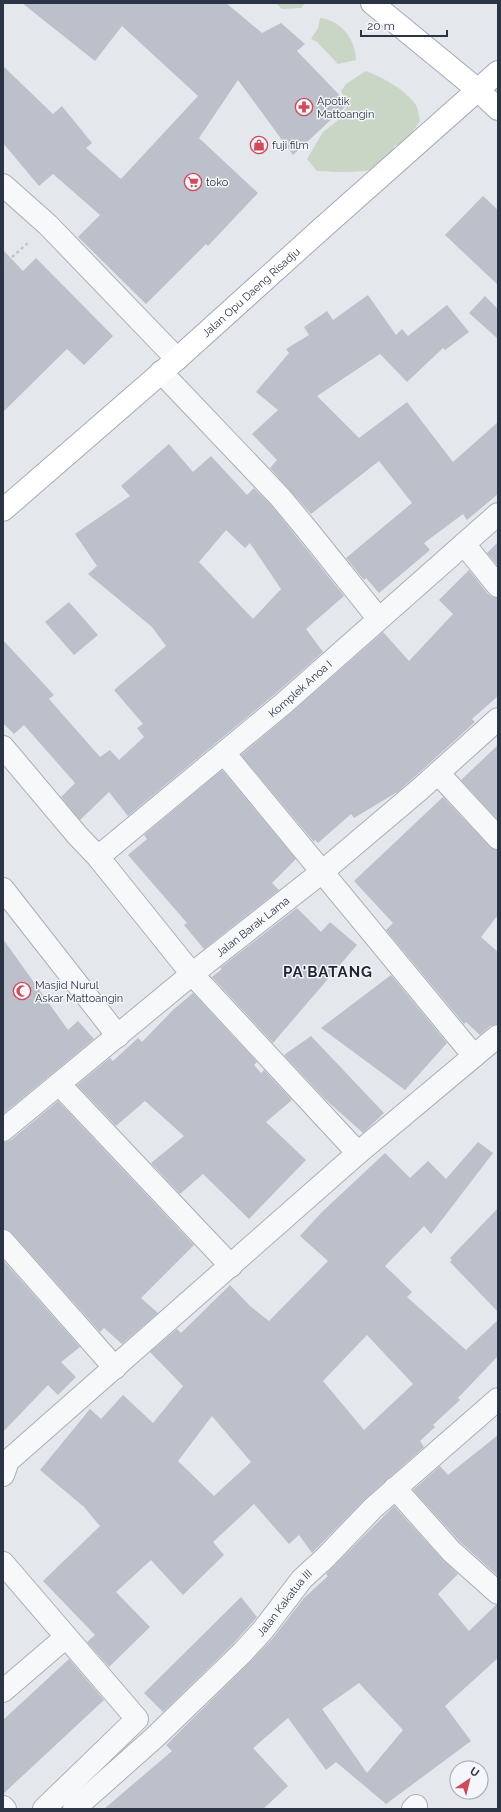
<svg xmlns="http://www.w3.org/2000/svg" width="501" height="1812" font-family="Raleway,sans-serif">
<style>
.green{fill:#c9d6c5}
.building{fill:#bbc0ca;fill-rule:evenodd}
.lines{fill:none;stroke-linecap:round;stroke-linejoin:round}
.minor-casing{stroke:#a9aeb7;stroke-width:24}
.major-casing{stroke:#a3abb8;stroke-width:24}
.path{stroke:#c2c5cb;stroke-width:2.5;stroke-dasharray:3 3;stroke-linecap:butt}
.minor{stroke:#f7f8fa;stroke-width:22}
.major{stroke:#fff;stroke-width:22}
.labels{text-anchor:middle;dominant-baseline:central;stroke-width:3;stroke-linejoin:round;paint-order:stroke}
.poi-label{font-size:11px;fill:#2b3445;stroke:#f4f6f9;text-anchor:start}
.street-label{font-size:11px;fill:#2b3445;stroke:#f4f6f9}
.district-label{font-size:15px;font-weight:bold;letter-spacing:1px;fill:#1d2536;stroke:#f4f6f9}
</style>
<rect width="100%" height="100%" fill="#e4e7ec"/>
<path class="green" d="M276,3H305L301,8L282,9Z
M320,18C341,20 356,40 356,60L338,64L317,42L311,39L318,28Z
M366,71C383,78 405,89 416,105C418,109 419,116 420,121L406,141L394,146C394,149 395,153 394,156C387,176 335,172 317,171L307,159L323,132L342,117L348,104L341,91L346,84Z"/>
<path class="building" d="M22,3H226L262,33L281,23L305,44L297,51L348,104L293,155L238,80L199,138L258,193L208,246L206,244L146,304L78,237L100,215L53,174L39,186L3,143V66L53,114L62,106L92,143L86,148L121,179L198,96L122,26L95,61Z
M483,196L498,210V285L445,235Z
M3,250L23,271L36,258L113,336L84,365L67,349L3,412Z
M368,295L396,335L402,329L408,336L447,305L469,332L445,350L443,348L407,382L380,354L317,396L359,438L407,402L453,462L498,422V494L467,520L463,514L424,543L430,550L379,593L366,578L364,580L346,558L412,503L379,461L311,514L270,468L277,460L252,434L278,410L256,392L289,353L286,349L309,335L304,327L327,311L333,320Z
M485,296L498,309V339L469,313Z
M169,444L193,472L211,456L247,495L254,488L271,505L344,596L306,629L323,652L275,694L128,816L109,792L80,820L61,797L75,783L24,725L14,734L3,723V640L54,695L49,699L100,757L110,750L119,760L144,737L137,728L143,724L114,690L166,646L152,627L88,574L97,566L75,534L130,496L121,486ZM226,530L245,548L250,543L281,589L253,619L199,562Z
M498,542V566L487,553Z
M469,570L488,594L493,597L498,598V696L472,719L475,722L399,791L354,818L351,814L318,843L315,840L314,842L241,755L291,713L383,632L409,661L453,614L439,600Z
M69,602L98,635L74,655L45,622Z
M498,745V820L461,780Z
M222,770L296,859L272,883L279,890L204,949L184,925L187,923L128,855L147,839L144,835Z
M443,797L489,846L498,850V915L481,937L498,952V1024L490,1026L480,1035L466,1022L464,1024L386,930L393,923L354,881Z
M297,908L321,932L330,922L357,945L273,1043L212,977L222,969L220,968Z
M3,939L68,1030L78,1021L94,1039L3,1114Z
M391,975L447,1043L405,1090L321,1028Z
M193,993L257,1062L254,1065L261,1073L264,1070L292,1100L266,1122L306,1160L249,1219L203,1174L180,1194L151,1163L184,1136L145,1101L116,1126L77,1085L110,1058L113,1061L138,1038L142,1042L173,1010Z
M311,1036L384,1113L363,1133L325,1099L284,1055Z
M58,1101L194,1245L141,1298L158,1313L122,1344L104,1328L100,1332L12,1233L3,1229V1142L11,1140Z
M478,1142L493,1153L431,1234L424,1226L385,1266L412,1292L407,1297L466,1350L498,1320V1356L458,1398L460,1400L433,1425L435,1427L420,1441L424,1447L365,1499L312,1553L299,1535L289,1544L254,1504L213,1542L224,1555L183,1595L151,1560L116,1592L150,1627L109,1667L87,1642L95,1635L43,1581L100,1526L84,1507L40,1470L90,1409L101,1419L123,1395L153,1423L183,1386L150,1352L177,1329L181,1333L230,1285L250,1306L269,1321L328,1261L300,1236L322,1212L385,1153L410,1178L428,1161L446,1179ZM367,1335L413,1384L364,1430L323,1381ZM212,1416L251,1462L214,1496L178,1461Z
M498,1208V1312L450,1262L452,1260L450,1258Z
M3,1260L80,1347L61,1362L76,1377L58,1395L48,1385L3,1432Z
M498,1435V1576L460,1542L413,1490L440,1466L448,1475Z
M394,1506L442,1559L458,1574L438,1594L469,1631L496,1605H498V1658L445,1706L471,1741L386,1804L336,1762L326,1770L288,1718L253,1748L288,1786L263,1809H104L172,1751L166,1745L251,1661L273,1638L304,1598L328,1576L326,1574ZM359,1683L403,1730L367,1773L322,1709Z
M241,1597L257,1617L233,1644L163,1712L144,1693Z
M69,1659L104,1700L3,1794V1720Z"/>
<g class="lines">
<defs>
<g id="minor">
<path d="M3,185L48,225L177,359"/>
<path d="M161,372L280,497L309,532L378,618"/>
<path d="M464,544L498,586"/>
<path d="M3,747L77,835L98,857L192,974L358,1153"/>
<path d="M224,753L474,1056"/>
<path d="M438,773L498,838"/>
<path id="s1" d="M98,857L283,704L498,514"/>
<path d="M3,889L118,1036"/>
<path d="M59,1084L231,1266"/>
<path id="s2" d="M3,1130L192,974L322,872L419,790L498,719"/>
<path d="M3,1241L115,1368"/>
<path d="M3,1475L8,1461L358,1153L498,1036"/>
<path d="M395,1488L451,1551L498,1593"/>
<path d="M3,1563L137,1719L44,1809"/>
<path d="M3,1691L66,1637"/>
<path d="M3,1807L5,1809"/>
<path id="s3" d="M74,1809L154,1738L242,1653L263,1630L302,1579L325,1558L373,1508L498,1399"/>
<path d="M413,1809L416,1806"/>
</g>
<g id="major">
<path d="M372,3L478,90L498,109"/>
<path id="s4" d="M3,510L177,359L320,230L498,72"/>
</g>
</defs>
<use href="#minor" class="minor-casing"/>
<use href="#major" class="major-casing"/>
<path class="path" d="M3,265L29,242"/>
<use href="#minor" class="minor"/>
<use href="#major" class="major"/>
</g>
<defs>
<symbol id="pharmacy-ring" viewBox="-11 -11 22 22"><circle r="9.5" fill="#f4f6f9" stroke="#d1495b" stroke-width="1.5"/><path d="M-2-6h4v4h4v4h-4v4h-4v-4h-4v-4h4Z" fill="#d1495b"/></symbol>
<symbol id="shop-ring" viewBox="-11 -11 22 22"><circle r="9.5" fill="#f4f6f9" stroke="#d1495b" stroke-width="1.5"/><path d="M-5-2.5h2.3a2.7 3.5 0 0 1 5.4 0H5L5.5 6h-11ZM-1.5-2.5h3a1.5 2.3 0 0 0-3 0Z" fill="#d1495b"/></symbol>
<symbol id="supermarket-ring" viewBox="-11 -11 22 22"><circle r="9.5" fill="#f4f6f9" stroke="#d1495b" stroke-width="1.5"/><path d="M-6-5.5h2.5l.6 2H6L4.5 2H-2.5L-4.4-4H-6ZM-1.5 3.2a1.3 1.3 0 1 0 .1 0ZM3 3.2a1.3 1.3 0 1 0 .1 0Z" fill="#d1495b"/></symbol>
<symbol id="mosque-ring" viewBox="-11 -11 22 22"><circle r="9.5" fill="#f4f6f9" stroke="#d1495b" stroke-width="1.5"/><path d="M3.5-4.9A6 6 0 1 0 3.5 4.9A5 5 0 1 1 3.5-4.9Z" fill="#d1495b"/></symbol>
</defs>
<g fill-rule="evenodd">
<use href="#pharmacy-ring" x="294" y="97" width="20" height="20"/>
<use href="#shop-ring" x="249" y="135" width="20" height="20"/>
<use href="#supermarket-ring" x="183" y="172" width="20" height="20"/>
<use href="#mosque-ring" x="12" y="981" width="20" height="20"/>
</g>
<g class="labels">
<g class="poi-label">
<text x="317" y="101">Apotik<tspan x="317" dy="13">Mattoangin</tspan></text>
<text x="272" y="145">fuji film</text>
<text x="206" y="182">toko</text>
<text x="35" y="985">Masjid Nurul<tspan x="35" dy="13">Askar Mattoangin</tspan></text>
</g>
<g class="street-label">
<text stroke="none"><textPath href="#s4" startOffset="330">Jalan Opu Daeng Risadju</textPath></text>
<text stroke="none"><textPath href="#s1" startOffset="263">Komplek Anoa I</textPath></text>
<text stroke="none"><textPath href="#s2" startOffset="322">Jalan Barak Lama</textPath></text>
<text stroke="none"><textPath href="#s3" startOffset="295">Jalan Kakatua III</textPath></text>
</g>
<g class="district-label">
<text x="328" y="972">PA'BATANG</text>
</g>
</g>
<rect width="501" height="1812" fill="none" stroke="#2b3445" stroke-width="8"/>
<g transform="translate(469 1780) rotate(35)"><circle r="19" fill="#f4f6f9" stroke="#a4a8b1"/>
<path d="M0-3L7 15L0 10L-7 15Z" fill="#d1495b"/>
<text y="-6" font-size="11" font-weight="bold" text-anchor="middle" fill="#2b3445">U</text>
</g>
<path d="M361 30v6h86v-6" fill="none" stroke="#2b3445" stroke-width="2"/>
<text x="367" y="30" font-size="12" fill="#2b3445" stroke="#f4f6f9" stroke-width="3" paint-order="stroke">20 m</text>
</svg>
